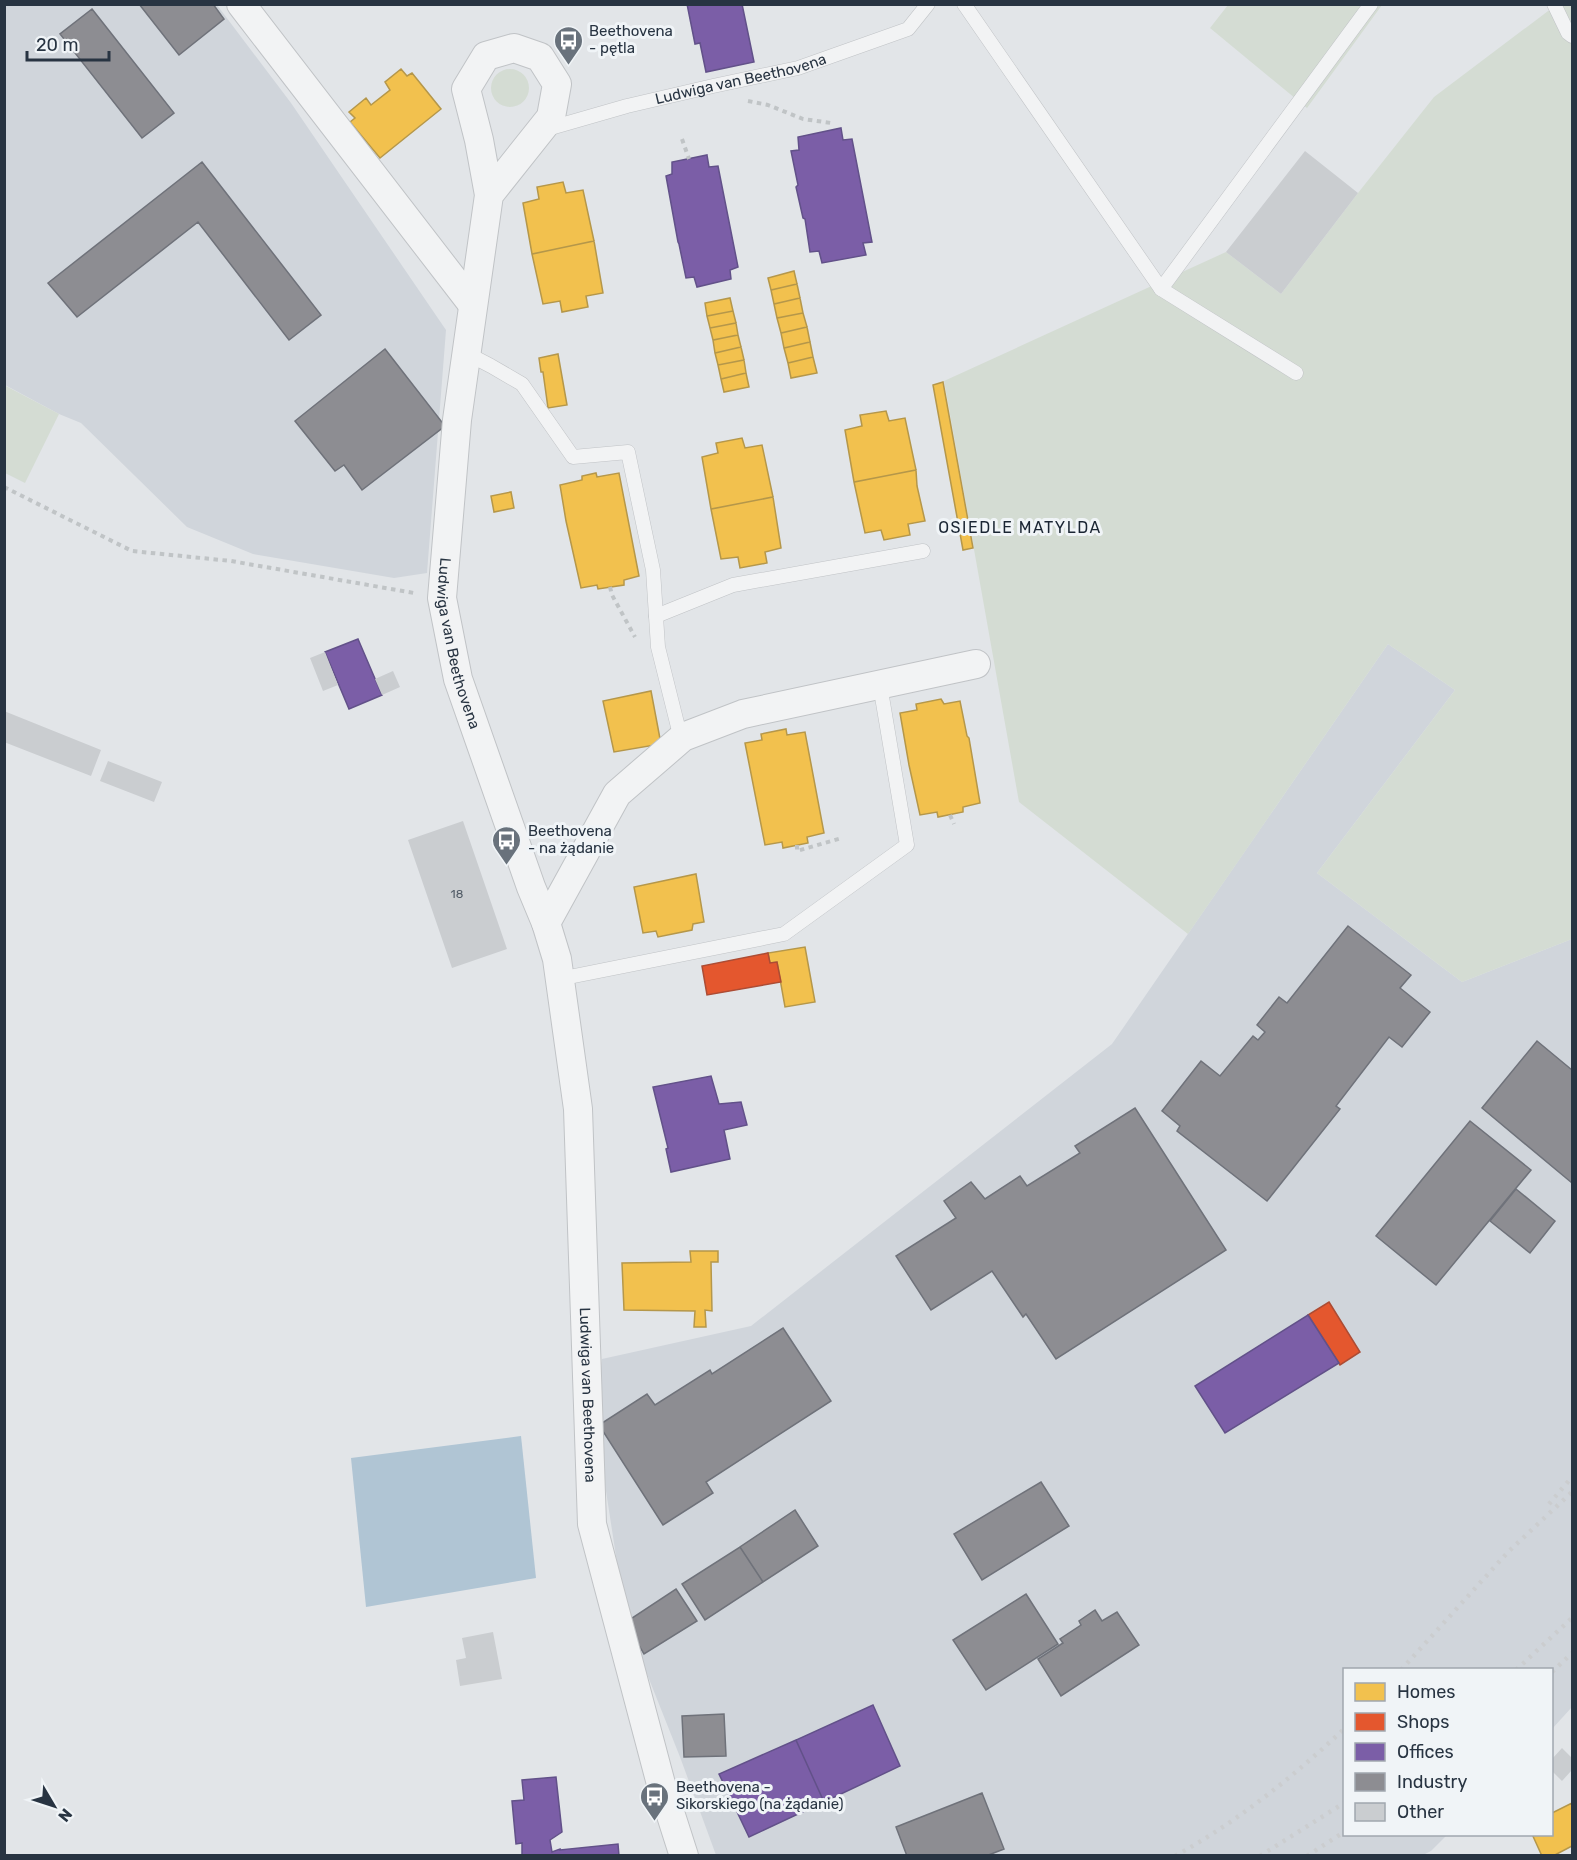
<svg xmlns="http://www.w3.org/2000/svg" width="1577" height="1860" font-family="Rubik,sans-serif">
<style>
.built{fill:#d0d5db}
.green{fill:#d4dcd3}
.water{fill:#b0c5d4}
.homes{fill:#f2c14e;stroke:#b5974a;stroke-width:1.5}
.shops{fill:#e4572e;stroke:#ac4c34;stroke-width:1.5}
.offices{fill:#7b5ea7;stroke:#625189;stroke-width:1.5}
.industry{fill:#8d8d92;stroke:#6f727a;stroke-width:1.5}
.building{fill:#cacdd0}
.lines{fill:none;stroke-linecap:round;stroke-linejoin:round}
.service-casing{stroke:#c0c3c6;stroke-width:15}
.minor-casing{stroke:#c0c3c6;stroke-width:30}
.path{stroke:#c0c4c6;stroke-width:4;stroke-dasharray:4.5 4.5;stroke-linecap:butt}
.service{stroke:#f2f3f4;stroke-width:14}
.minor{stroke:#f2f3f4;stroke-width:28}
.rail{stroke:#cbcdcf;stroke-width:4.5;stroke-dasharray:3 6;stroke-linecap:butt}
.labels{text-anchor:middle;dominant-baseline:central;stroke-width:6;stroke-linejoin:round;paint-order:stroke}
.number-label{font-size:12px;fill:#515b66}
.poi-label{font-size:15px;fill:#283442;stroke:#f0f4f7;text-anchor:start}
.street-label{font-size:15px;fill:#283442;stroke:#f0f4f7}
.neighbourhood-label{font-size:16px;letter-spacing:1.5px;fill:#1a2533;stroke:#f0f4f7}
</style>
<rect width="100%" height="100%" fill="#e2e5e8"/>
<path class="built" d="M5,5H217L291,103L446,330L427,573L394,578L253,554L187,527L81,423L59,414L5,385Z
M1388,644L1455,690L1317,873L1462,982L1572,939V1707L1552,1729V1670H1344V1834L1447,1835L1431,1851L1421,1856L716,1855L680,1757L626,1621L596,1426L602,1359L751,1326L1112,1044Z"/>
<path class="green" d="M1228,5H1382L1307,108L1210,28Z
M1556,5H1572V939L1462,982L1317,873L1455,690L1388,644L1188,934L1019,802L944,381L1226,252L1281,294L1358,193L1434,97Z
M491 88a19 19 0 1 1 38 0a19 19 0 1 1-38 0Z
M4,385L59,414L25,483L5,473Z"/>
<path class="water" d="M521,1436L536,1578L366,1607L351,1458Z"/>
<path class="homes" d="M401,69L407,76L412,73L441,109L380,158L350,122L355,118L349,112L366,98L371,105L390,90L385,82Z
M563,182L566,193L583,190L594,241L532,254L523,203L539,199L537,187Z
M594,241L603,293L586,296L588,307L562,312L560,301L543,304L532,254Z
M794,271L797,284L771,290L768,278Z
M797,284L800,298L774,304L771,290Z
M730,298L733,311L707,316L705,303Z
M800,298L803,313L777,318L774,304Z
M733,311L736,323L710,328L707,316Z
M803,313L807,327L781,333L777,318Z
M736,323L738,335L713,340L710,328Z
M807,327L810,342L784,348L781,333Z
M738,335L741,347L715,353L713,340Z
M810,342L813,357L788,363L784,348Z
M741,347L744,360L718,365L715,353Z
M558,354L567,405L548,408L543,372H541L539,358Z
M813,357L817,373L791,378L788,363Z
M744,360L746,373L721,379L718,365Z
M746,373L749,387L724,392L721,379Z
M943,382L973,548L963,550L933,385Z
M886,411L889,421L905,418L916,470L854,482L845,430L862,426L860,415Z
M742,438L745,448L762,445L773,497L711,509L702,457L718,453L716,443Z
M916,470L917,486L925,521L908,524L910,535L884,540L881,530L865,533L854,482Z
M596,473L597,477L619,473L639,576L624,580V585L598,589L597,585L581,588L566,521L560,485L582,480V476Z
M511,492L514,508L494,512L491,496Z
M773,497L781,548L765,552L767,563L740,568L738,557L721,559L711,509Z
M651,691L661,744L614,752L603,701Z
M941,699L944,704L960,701L967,736L969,738L980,803L963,807V812L938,817L937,812L920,815L909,765L900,713L917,710L916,704Z
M786,729L787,735L805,732L824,833L807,837L808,843L783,848L782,842L765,845L745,743L762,740L761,734Z
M696,874L704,922L693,924L692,930L658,937L656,931L643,933L634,887Z
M805,947L815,1002L785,1007L777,962L770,963L768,953Z
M690,1251H718V1262H711L712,1311L705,1310L706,1327H694L695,1311L624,1310L622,1263L691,1262Z
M1572,1803V1846L1553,1856H1542L1532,1834H1552V1813Z"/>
<path class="shops" d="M768,953L770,963L777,962L781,982L707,995L702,966Z
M1329,1302L1360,1352L1340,1365L1308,1315Z"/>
<path class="offices" d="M687,4H742L754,62L706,72L700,43L695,44Z
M841,128L843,140L852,139L872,242L863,243L866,255L822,263L819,251L810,252L805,219L803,218L796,187L798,185L791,151L799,150L798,137Z
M707,155L709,167L718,166L738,267L730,270L731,279L697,287L694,277L686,278L679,244L678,242L666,176L672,174V162Z
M358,639L382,695L349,709L325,652Z
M711,1076L719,1104L741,1102L747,1125L724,1130L730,1159L671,1172L666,1149L668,1148L653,1087Z
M1308,1315L1339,1363L1225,1433L1195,1386Z
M873,1705L900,1766L824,1802L796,1740Z
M796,1740L824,1802L749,1837L719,1774Z
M556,1777L562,1832L550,1840L552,1852L560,1849V1850L618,1844L619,1856H522V1843L516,1844L512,1801L524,1800L522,1780Z"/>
<path class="industry" d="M139,4H213L224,19L179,55Z
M92,9L174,113L142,138L60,34Z
M202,162L321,315L289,340L198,222L77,317L48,283Z
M385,349L445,426L362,490L344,465L335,471L295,421Z
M1348,926L1411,975L1400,988L1430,1012L1402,1047L1389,1037L1336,1106L1340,1109L1267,1201L1177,1131L1180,1126L1162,1111L1201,1061L1220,1076L1253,1036L1258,1040L1265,1032L1257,1025L1279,997L1287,1003Z
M1537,1041L1572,1070V1183L1482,1108Z
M1135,1108L1226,1250L1056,1359L1026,1314L1023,1317L992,1271L931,1310L896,1256L956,1218L944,1201L971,1182L985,1199L1020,1176L1027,1186L1080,1153L1075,1146Z
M1470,1121L1531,1170L1436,1285L1376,1236Z
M1516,1189L1555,1221L1530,1253L1490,1221Z
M783,1328L831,1401L706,1482L713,1493L663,1525L599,1425L647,1394L655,1405L710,1370L712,1374Z
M1041,1482L1069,1526L982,1580L954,1534Z
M795,1510L818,1546L763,1582L740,1547Z
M740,1547L763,1582L705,1620L682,1584Z
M676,1589L697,1621L644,1654L635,1639L629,1620Z
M1026,1594L1058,1644L986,1690L953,1640Z
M1095,1610L1102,1621L1117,1612L1139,1645L1061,1696L1038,1659L1063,1643L1060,1639L1081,1625L1079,1621Z
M724,1714L726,1756L684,1757L682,1716Z
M982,1793L1004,1849L986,1856H907L896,1827Z"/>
<path class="building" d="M1305,151L1358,193L1281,294L1226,252Z
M325,652L338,685L323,691L310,658Z
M393,671L400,687L382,695L375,679Z
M4,711L101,750L91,776L4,742Z
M108,761L162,782L154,802L100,781Z
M463,821L507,949L452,968L408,840Z
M493,1632L502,1679L460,1686L456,1660L466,1658L462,1638Z
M1562,1748L1572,1758V1770L1562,1781L1552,1771V1759Z"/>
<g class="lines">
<defs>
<g id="service">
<path d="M964,4L1161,289L1296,373"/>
<path d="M1554,4L1568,33L1572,36"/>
<path id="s1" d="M547,129L627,106L713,86L798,68L908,29L928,4"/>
<path d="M1161,289L1371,4"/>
<path d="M466,353L491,366L522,384L573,457L628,452L653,570L658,647L681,739"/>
<path d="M656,616L733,585L923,551"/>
<path d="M559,979L784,934L907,845L880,685"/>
</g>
<g id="minor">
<path d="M241,4L473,305"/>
<path id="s2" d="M489,195L551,117L557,84L540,57L514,48L486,56L466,89L479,140L489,195L457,420L442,598L458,679L531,887L546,923L557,959L578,1109L592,1524L661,1784L684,1856"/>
<path d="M546,923L617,794L683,737L743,714L976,664"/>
</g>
</defs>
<use href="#service" class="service-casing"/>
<use href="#minor" class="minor-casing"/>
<path class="path" d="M748,101L768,105L803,119L831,123
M682,139L689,159
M4,487L132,551L231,561L414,593
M610,587L612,595L635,637
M950,815L954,824
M797,845V851L842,838"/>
<use href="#service" class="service"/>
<use href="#minor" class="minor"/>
<path class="rail" d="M1549,1504L1572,1477
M1401,1670L1508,1552L1572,1492
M1516,1670L1572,1618
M1552,1672L1572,1653
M1175,1856C1237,1822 1293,1777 1344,1729
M1260,1856L1344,1803
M1307,1856L1344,1832"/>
</g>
<defs>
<symbol id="bus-pin" viewBox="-11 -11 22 30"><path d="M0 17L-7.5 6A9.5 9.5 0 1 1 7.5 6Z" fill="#69727c" stroke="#f0f4f7"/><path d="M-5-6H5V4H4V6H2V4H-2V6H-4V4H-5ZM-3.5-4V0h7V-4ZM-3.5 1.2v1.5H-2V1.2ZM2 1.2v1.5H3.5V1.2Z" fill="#fff"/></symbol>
</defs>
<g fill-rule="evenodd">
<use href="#bus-pin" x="552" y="24" width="33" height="45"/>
<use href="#bus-pin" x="490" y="824" width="33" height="45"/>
<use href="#bus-pin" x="638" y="1780" width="33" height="45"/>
</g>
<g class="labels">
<g class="number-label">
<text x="457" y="894">18</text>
</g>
<g class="poi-label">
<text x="589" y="31">Beethovena<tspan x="589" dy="17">- pętla</tspan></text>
<text x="528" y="831">Beethovena<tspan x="528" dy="17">- na żądanie</tspan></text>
<text x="676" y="1787">Beethovena -<tspan x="676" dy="17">Sikorskiego (na żądanie)</tspan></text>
</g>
<g class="street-label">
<text stroke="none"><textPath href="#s1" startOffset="200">Ludwiga van Beethovena</textPath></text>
<text stroke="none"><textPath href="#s2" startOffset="822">Ludwiga van Beethovena</textPath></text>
<text stroke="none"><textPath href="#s2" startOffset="1592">Ludwiga van Beethovena</textPath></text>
</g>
<g class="neighbourhood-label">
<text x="1020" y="527">OSIEDLE MATYLDA</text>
</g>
</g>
<rect width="1577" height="1860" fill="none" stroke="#283442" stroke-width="12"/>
<rect x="1343" y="1668" width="210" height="168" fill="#f0f4f7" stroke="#a0a7af" stroke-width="1.5"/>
<rect x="1355" y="1683" width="30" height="18" fill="#f2c14e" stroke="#a0a7af" stroke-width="1.5"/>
<text x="1397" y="1698" font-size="18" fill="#283442">Homes</text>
<rect x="1355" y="1713" width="30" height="18" fill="#e4572e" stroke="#a0a7af" stroke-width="1.5"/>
<text x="1397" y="1728" font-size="18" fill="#283442">Shops</text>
<rect x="1355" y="1743" width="30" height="18" fill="#7b5ea7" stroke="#a0a7af" stroke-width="1.5"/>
<text x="1397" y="1758" font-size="18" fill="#283442">Offices</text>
<rect x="1355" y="1773" width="30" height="18" fill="#8d8d92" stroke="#a0a7af" stroke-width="1.5"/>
<text x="1397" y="1788" font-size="18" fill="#283442">Industry</text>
<rect x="1355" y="1803" width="30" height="18" fill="#cacdd0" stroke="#a0a7af" stroke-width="1.5"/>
<text x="1397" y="1818" font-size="18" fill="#283442">Other</text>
<g transform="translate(54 1806) rotate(129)" stroke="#f0f4f7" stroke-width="4.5" paint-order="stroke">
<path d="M0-4.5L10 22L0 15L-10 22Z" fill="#283442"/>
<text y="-9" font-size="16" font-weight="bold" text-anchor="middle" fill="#283442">N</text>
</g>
<path d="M27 51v9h82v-9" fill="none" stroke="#283442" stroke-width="3"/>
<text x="36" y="51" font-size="18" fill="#283442" stroke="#f0f4f7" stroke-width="4.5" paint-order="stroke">20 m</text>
</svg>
